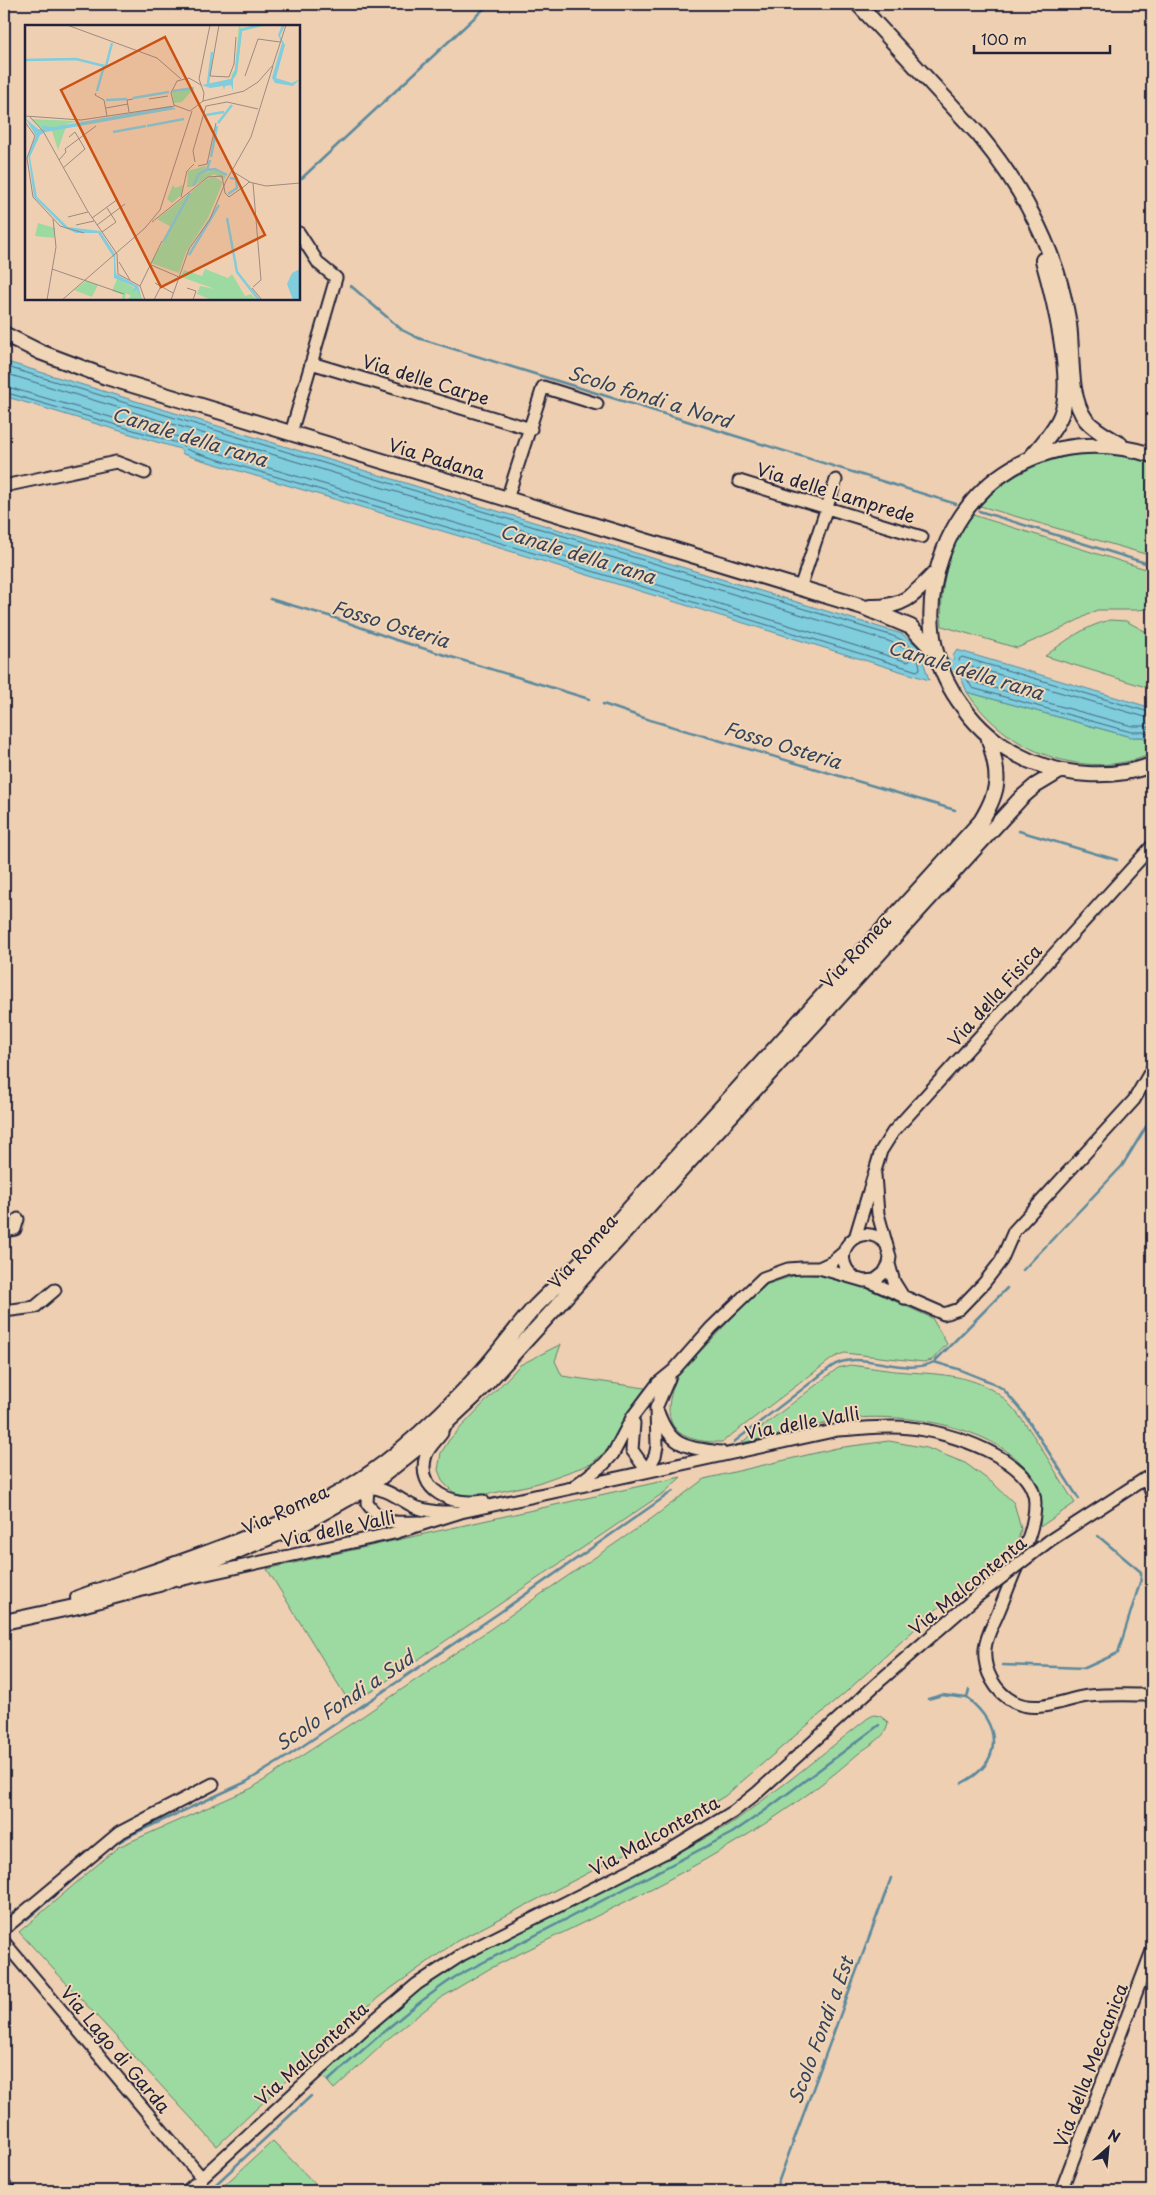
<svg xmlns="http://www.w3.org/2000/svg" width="1156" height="2195" font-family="'Playpen Sans',sans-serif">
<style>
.green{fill:#9ddaa1;stroke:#607e6e}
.water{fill:#7fcddd;stroke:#5a899c}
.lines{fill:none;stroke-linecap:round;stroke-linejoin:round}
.shore{stroke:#47667c;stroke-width:1}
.stream{stroke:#5a899c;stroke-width:2.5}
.canal{stroke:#7fcddd;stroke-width:10}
.minor-casing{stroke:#22223b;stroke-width:15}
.major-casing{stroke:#22223b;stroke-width:18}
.minor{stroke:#f0d6b7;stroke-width:11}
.major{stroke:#f0d6b7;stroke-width:14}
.minor-bridge-casing{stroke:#22223b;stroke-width:15;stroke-linecap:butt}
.minor-bridge{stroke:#f0d6b7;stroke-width:11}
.labels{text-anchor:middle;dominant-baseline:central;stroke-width:4;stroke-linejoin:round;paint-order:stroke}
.street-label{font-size:18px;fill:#22223b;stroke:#f0d6b7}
.water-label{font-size:19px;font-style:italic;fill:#35445b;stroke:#f0d6b7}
.inset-river{fill:none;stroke:#7fcddd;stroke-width:2.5}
.inset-road{fill:none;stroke:#9d8a82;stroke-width:1}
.view{fill:#ca5113;fill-opacity:0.15;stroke:#ca5113;stroke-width:2.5}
.inset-edge{fill:none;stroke:#22223b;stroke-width:2.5}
</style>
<rect width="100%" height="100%" fill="#efcfb2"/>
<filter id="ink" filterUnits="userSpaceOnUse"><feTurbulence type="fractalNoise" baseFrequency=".02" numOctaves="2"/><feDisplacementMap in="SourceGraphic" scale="10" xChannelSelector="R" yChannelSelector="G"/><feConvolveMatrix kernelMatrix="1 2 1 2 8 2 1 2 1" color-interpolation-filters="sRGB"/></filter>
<g filter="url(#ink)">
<path class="green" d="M1087,453L1118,454L1152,464V556L980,506C1007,474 1046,458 1087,453Z
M973,515L1152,571V608L1138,610H1097L1063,628L1017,648L942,626C939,587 948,546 973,515Z
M1110,620L1126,621L1152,635V689L1045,656C1065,641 1085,626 1110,620Z
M967,692L1131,737H1143L1152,743V754C1084,782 1006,752 967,692Z
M799,1274L842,1277L932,1318L947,1344L932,1360L924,1362L844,1353L833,1358L722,1442C671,1443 658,1420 678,1375L762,1286Z
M561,1344L555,1361L562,1376L645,1388L626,1416L610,1447L591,1464L535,1484L494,1493L468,1496L453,1492L443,1482L438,1470L441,1453L449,1440L520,1365Z
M850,1365C869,1367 888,1371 907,1372C940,1374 978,1375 1004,1399C1030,1423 1055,1473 1075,1503L1040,1527C1041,1513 1043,1495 1036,1482C1003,1425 905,1412 845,1419C833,1421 820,1425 808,1428C786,1434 764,1438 741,1443L838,1368Z
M889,1441L927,1448L965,1463L994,1484L1014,1503L1021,1529L1017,1544L961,1587L846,1692L725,1796L648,1842L457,1941L379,1997L325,2044L217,2146L19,1932L118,1847L252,1788L363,1716L651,1519L704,1479L837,1448Z
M681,1477L665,1492L351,1705L267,1569Z
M874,1715L880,1716L888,1722C887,1738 870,1744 858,1754C750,1849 616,1905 489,1969L439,1999L385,2041L379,2048L334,2089L323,2076L393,2010L440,1975L487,1947L693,1845L735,1821L791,1779L868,1718Z
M273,2141L322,2191H223L220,2189Z"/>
<path class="water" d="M4,361L902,634L919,647L929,680L503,549L195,458L183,454L180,449L4,396Z
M957,650L1152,708V743L1143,737H1131L967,692L954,661L953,656Z"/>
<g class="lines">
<path class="shore" d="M4,366L890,635C908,641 918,650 920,669L917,671L504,544L196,453L186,449L181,444L4,392
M4,373L888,641C899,645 909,649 911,660L908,662L506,538L198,447L182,438L4,386
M1152,713L962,657L959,659L960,666L972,688L1131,732H1144L1152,737
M1152,719L973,667L970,668L976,683L1132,726H1145L1152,729"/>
<path class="stream" d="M302,178L489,4
M351,286L402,330L418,338L956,504
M979,511L1152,565
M270,599L329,616L396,640L589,699
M603,704L650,720L955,810
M1019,831L1117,860
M1023,1270L1122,1166L1152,1117
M934,1362L958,1369L993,1383L1003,1389L1022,1411L1079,1499
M734,1442L831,1367C859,1347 902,1378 934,1362L1007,1288
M1003,1665L1085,1668L1118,1653L1141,1579V1572L1098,1536
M928,1699L942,1695L967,1698L969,1690
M962,1783C1003,1762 1002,1726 967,1698
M112,1846L135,1833L246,1782L285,1758L499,1613L673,1491
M26,1920L91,1864
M328,2081C369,2044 409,2008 455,1977L732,1833L763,1812L879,1725
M214,2186L311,2096
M775,2191L891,1878"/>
<path class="canal" d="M909,652L967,669"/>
<defs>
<path id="minor" d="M311,363L531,429
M291,433L336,278L319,264L299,233
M739,481L922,537
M4,486L116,462L145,473
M507,499L543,387L597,404
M800,588L836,480
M4,1231L15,1229L18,1219
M855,1238L881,1151L893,1132L1152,846
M889,1264L894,1282L904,1298
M819,1268L832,1262L844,1252
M854,1277C826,1254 860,1218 885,1243
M868,1281L944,1314L959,1309L984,1283L1001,1261L1014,1231L1134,1100L1152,1069
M4,1311L35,1307L55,1290
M658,1412C671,1448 686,1447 721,1452
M634,1423L632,1450L647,1471
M442,1433C437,1440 429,1447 426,1455C415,1492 453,1506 483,1501
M647,1471L655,1456L657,1446L656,1408L669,1378
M1146,1479L1152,1494
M365,1484L368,1487C386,1488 399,1499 415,1507C428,1512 441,1512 455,1512
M576,1485L604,1464L613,1454L633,1416L658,1383L674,1370L711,1328L763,1278L788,1269L802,1268H819L864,1281L875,1280L884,1273L889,1264L890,1257L878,1214L875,1175
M368,1487L367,1503C383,1527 395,1522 421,1522
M1049,1541L1152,1474
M179,1580L394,1533L461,1512L838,1430C862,1429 886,1425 910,1428C946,1431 1034,1458 1035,1503C1035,1527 1024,1549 1015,1571C1009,1585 1004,1599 998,1613C993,1625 986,1636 985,1649C983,1670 995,1692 1014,1702C1039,1714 1064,1699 1088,1696C1109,1694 1131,1695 1152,1695
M4,1929L119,1833L213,1784
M4,1942L202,2178
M4,2185L9,2191
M187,2191L365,2028L417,1984L463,1954L670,1850L733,1812L758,1792L882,1679L975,1598
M1061,2191L1152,1951"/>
<path id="major" d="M858,4L979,135C1013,176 1040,222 1057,273C1062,289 1066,307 1069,324C1073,353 1068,397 1086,420C1095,431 1109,437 1120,444
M4,334L40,352L106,377L863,607L911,627L936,653
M1152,455C1050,422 953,479 934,586C926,629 936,672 963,707C980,731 1003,749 1030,761C1069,777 1113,779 1152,765
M1032,456C1042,444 1055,430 1061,415C1075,382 1053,295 1043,260
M870,607C904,608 915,594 936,572
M78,1598C186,1559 307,1527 397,1453C427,1428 456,1400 482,1371C500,1351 516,1328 535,1307C550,1292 566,1277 581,1262L981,821C1003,785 998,774 988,735
M4,1622L74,1607L159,1584L308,1521L368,1487L431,1437L475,1396L1021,798L1035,786L1060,771"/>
</defs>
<use href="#minor" class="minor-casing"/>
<use href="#major" class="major-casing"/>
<use href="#minor" class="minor"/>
<use href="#major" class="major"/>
<defs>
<path id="minor-bridge" d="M975,1598L1049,1541"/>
</defs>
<use href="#minor-bridge" class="minor-bridge-casing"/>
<use href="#minor-bridge" class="minor-bridge"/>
</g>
</g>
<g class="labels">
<g class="street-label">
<text transform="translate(426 379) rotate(17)">Via delle Carpe</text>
<text transform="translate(437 458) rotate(17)">Via Padana</text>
<text transform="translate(836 492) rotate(17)">Via delle Lamprede</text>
<text transform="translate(855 951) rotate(-47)">Via Romea</text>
<text transform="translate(994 995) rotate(-48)">Via della Fisica</text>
<text transform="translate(582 1251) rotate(-48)">Via Romea</text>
<text transform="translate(802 1422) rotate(-10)">Via delle Valli</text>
<text transform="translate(285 1509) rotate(-25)">Via Romea</text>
<text transform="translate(338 1528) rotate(-12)">Via delle Valli</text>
<text transform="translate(967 1585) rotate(-39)">Via Malcontenta</text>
<text transform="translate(654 1835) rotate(-29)">Via Malcontenta</text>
<text transform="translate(116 2049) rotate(50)">Via Lago di Garda</text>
<text transform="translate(311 2053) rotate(-42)">Via Malcontenta</text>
<text transform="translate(1090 2065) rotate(-69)">Via della Meccanica</text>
</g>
<g class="water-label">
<text transform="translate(650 396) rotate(17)">Scolo fondi a Nord</text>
<text transform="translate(190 436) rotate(17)">Canale della rana</text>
<text transform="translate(578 553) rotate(17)">Canale della rana</text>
<text transform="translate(391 623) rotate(17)">Fosso Osteria</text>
<text transform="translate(966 669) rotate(17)">Canale della rana</text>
<text transform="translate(783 744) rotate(17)">Fosso Osteria</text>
<text transform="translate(344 1700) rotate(-34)">Scolo Fondi a Sud</text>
<text transform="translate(820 2030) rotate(-70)">Scolo Fondi a Est</text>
</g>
</g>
<g transform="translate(25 25)">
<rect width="275" height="275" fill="#efcfb2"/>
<path d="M214,0L216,3L243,0L217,6L212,49L209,53L206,51L210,44ZM169,63L157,77L149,78L147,67ZM6,94L51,96V97L42,99L33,125L27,106L20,107ZM180,141L182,145L174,148L167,162H162L163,146ZM190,145L201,151L199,155L189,149L169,161L175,149ZM190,152L198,157L183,193L161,227L154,248L126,238L167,166L182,154ZM148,160L150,163L158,160L156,170L147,178L142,174ZM164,169L146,202L132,194ZM13,198L30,203L29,213L10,211ZM180,244L203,253L207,249L220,271L226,269L232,275H187L172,269L175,261L190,264L156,252L159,245L177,251ZM92,254L114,265L117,275H101L106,271L101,268L100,275H96L98,270L87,266ZM61,256L73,260L67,272L49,265Z" fill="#9ddaa1"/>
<path d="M257,0H260L255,11L260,20L251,53L267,58L275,54L268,61L250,58L247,53L257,18L253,10ZM205,54L208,55V66L206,60L200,61L199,65L198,61L185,63L177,60ZM145,81L151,84L20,107L15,110L5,132L12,172L43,202L75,206L90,229L91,249L113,261L117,275L112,264L107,268L110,262L89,253V233L73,208H51L40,203L9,172L3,129L11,111L0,93L13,104H18L17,101L29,102ZM275,244V275H268L262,259L267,248Z" fill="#7fcddd"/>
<path class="inset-river" d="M0,35L51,34L79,41L72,66M81,41L87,18M206,56L211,46L216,5L234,0M183,59L187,27M148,66L169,63M108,73L144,67M81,75L102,74M181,90L199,87M193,98L207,80M122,101L159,94M88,107L121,101M186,132L192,101M182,145L190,144L202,150M168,161L174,149L182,145L185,135M203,169L212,163L211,154L205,153M202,193L212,247L234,275M138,217L165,168M164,230L194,180"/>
<path class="inset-road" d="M42,0L132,33L156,54M194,0L185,51L204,52L209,39L211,12M220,51L233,14L255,17M176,60L164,53L152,56L146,68L149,80L165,86L178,76L179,68L174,54L185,0M71,68L70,70L79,75L82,91M124,74L143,71M178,76L219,66L233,57L248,40L261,0M81,83L103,79M104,87L102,75L108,74M0,91L56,95L150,81M5,92L18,106L62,185L92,229L93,249L115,261L120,275M0,97L10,111L2,133L8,172L35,201L59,208M34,135L41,127L40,124L71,101M170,137L168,126L181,81L202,77L233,84M173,141L182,139L191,98M38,143L60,124L50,107L44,112M207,146L225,157M221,160L224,157L241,161L275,158M156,172L162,146L169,139M43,192L63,187M67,193L93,174M127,197L183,152L197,151L200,168L204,172L221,160M51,200L69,196M72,200L100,179M77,207L91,197L82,183M94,237L105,255M124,239L154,252M27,244L99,269M130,258L148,268M115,261L137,216M228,262L236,255L228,158M162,263L171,266L168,275M227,263L237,275M22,275L31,222L28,194M37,275L120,203L135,185L167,86M129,275L136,261M146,275L164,224L185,194L201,156L226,112L248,41"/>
<path class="view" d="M140,12L240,210L136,262L36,65Z"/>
<rect width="275" height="275" class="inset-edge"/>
</g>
<rect width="1156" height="2195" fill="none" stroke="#f0d6b7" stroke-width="20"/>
<rect x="10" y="10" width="1136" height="2175" fill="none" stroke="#22223b" stroke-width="2" filter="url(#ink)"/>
<g transform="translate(1108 2148) rotate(27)" stroke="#f0d6b7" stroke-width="4" paint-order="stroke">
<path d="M0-4L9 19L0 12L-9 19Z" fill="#22223b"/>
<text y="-8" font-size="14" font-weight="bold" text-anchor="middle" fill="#22223b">N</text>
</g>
<path d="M974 45v8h136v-8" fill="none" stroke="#22223b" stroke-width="2.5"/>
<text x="981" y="45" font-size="15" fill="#22223b" stroke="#f0d6b7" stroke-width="4" paint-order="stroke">100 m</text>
</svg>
